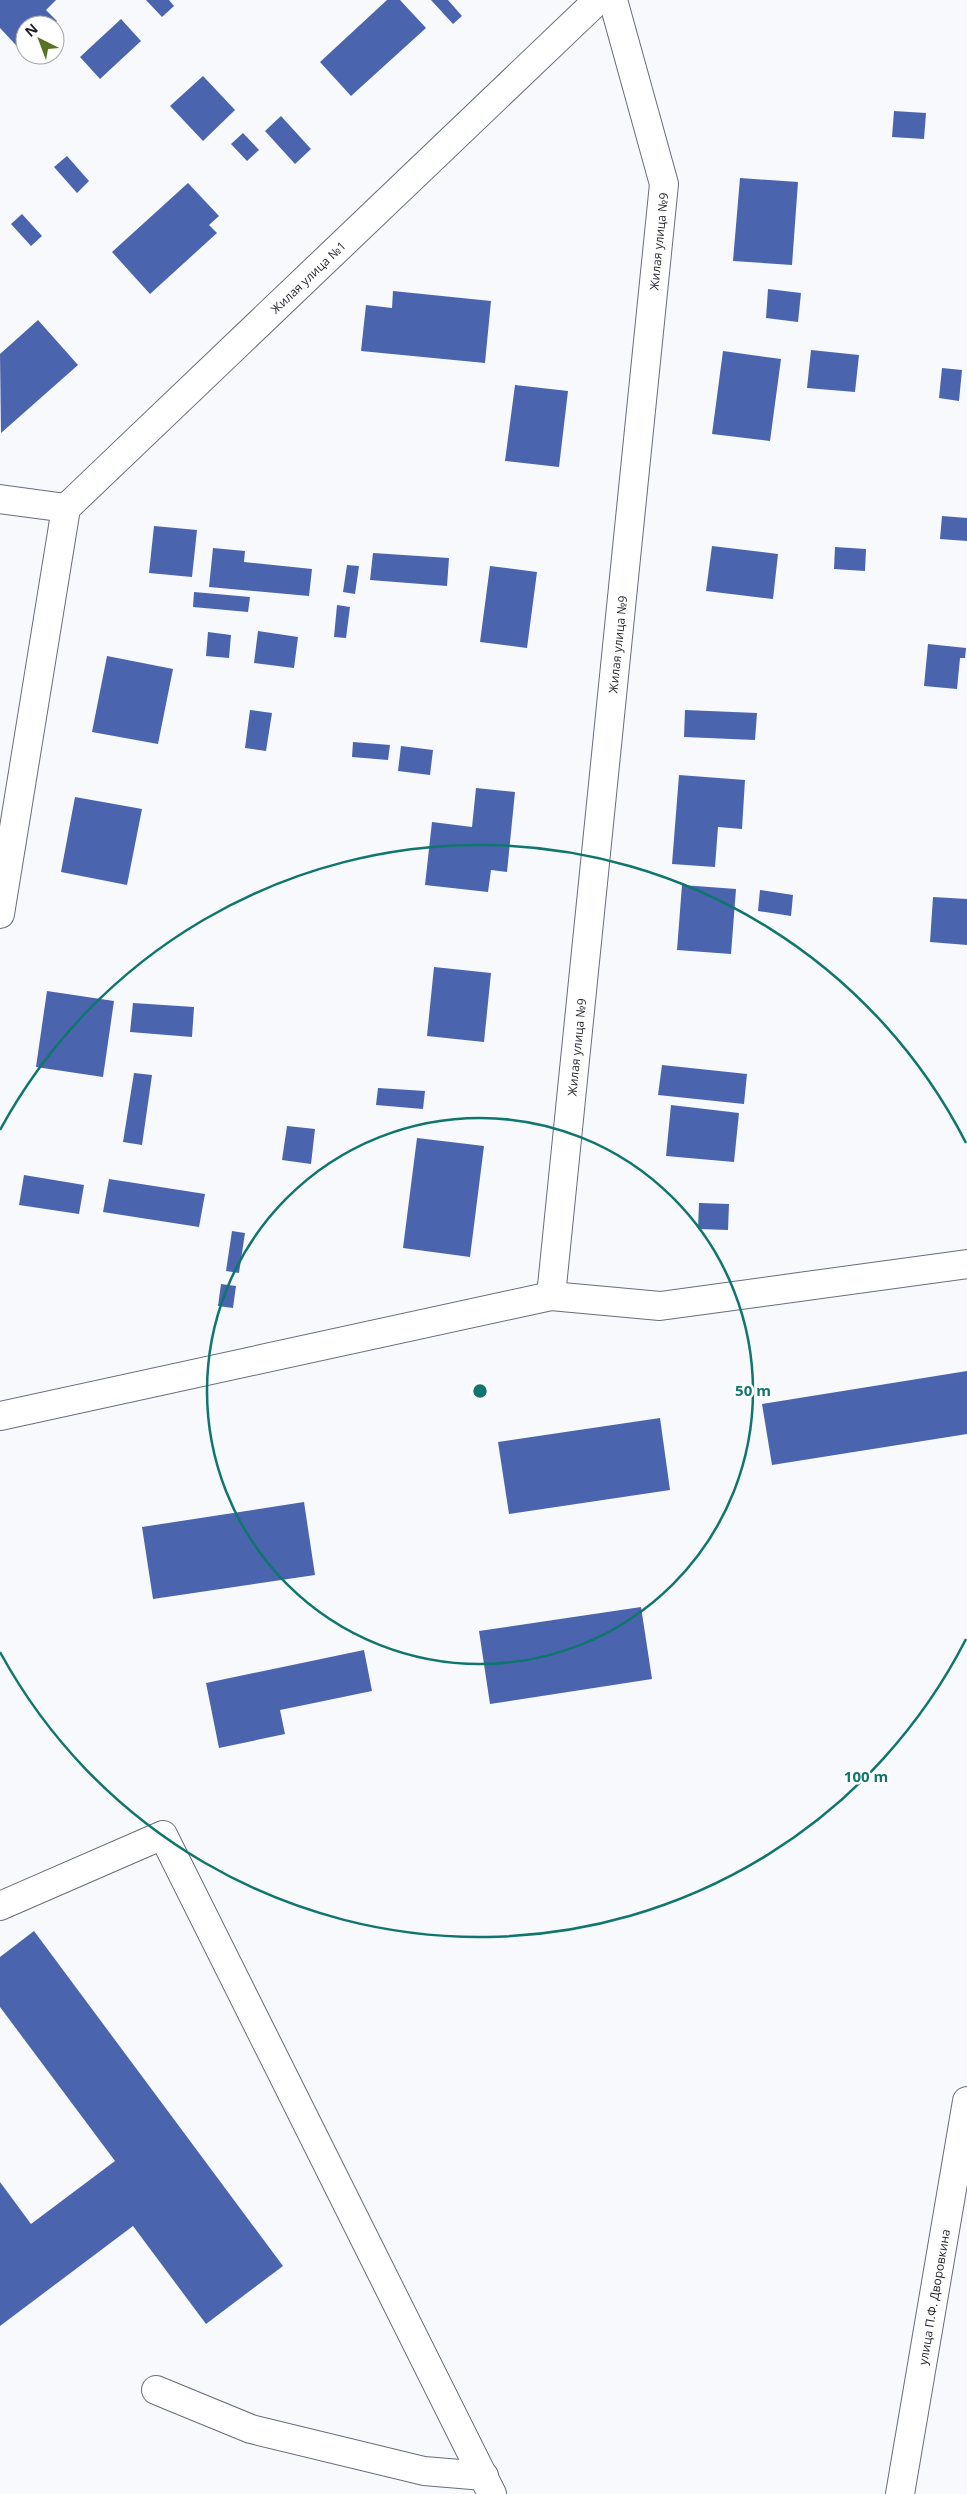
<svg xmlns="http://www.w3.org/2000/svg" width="967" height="2494" font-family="'Open Sans',sans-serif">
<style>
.building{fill:#4a64ad}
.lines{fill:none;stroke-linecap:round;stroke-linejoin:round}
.minor-casing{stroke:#676d7a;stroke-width:30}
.minor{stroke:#fff;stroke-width:28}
.ring{fill:none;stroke:#0f766e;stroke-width:2.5}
.labels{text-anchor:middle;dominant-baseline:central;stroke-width:5;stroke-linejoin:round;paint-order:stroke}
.street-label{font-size:12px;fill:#1f2126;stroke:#fff}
.centre{fill:#0f766e;stroke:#fff;stroke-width:2.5}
.ring-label{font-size:15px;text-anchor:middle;font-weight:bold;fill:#0f766e;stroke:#fff;stroke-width:5;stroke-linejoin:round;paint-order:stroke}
</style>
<rect width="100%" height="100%" fill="#f8f9fc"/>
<path class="building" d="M0,0H56L46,10L57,21L52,25H25V55H32L28,58L0,28Z
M146,0H169L174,6L162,17Z
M387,0H400L426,28L351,96L320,62Z
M431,0H448L462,16L453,24Z
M121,19L141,41L100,79L80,57Z
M203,76L235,110L203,141L170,106Z
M894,111L926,113L924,139L892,137Z
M281,116L311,149L295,164L265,131Z
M243,133L259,150L247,161L231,144Z
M67,156L89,181L77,193L54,167Z
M740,178L798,182L792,265L733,261Z
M188,183L219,216L209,225L217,233L150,294L112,252Z
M22,214L42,236L31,246L11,224Z
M768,289L801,293L798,322L766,318Z
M393,291L491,301L485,363L361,351L366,305L392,308Z
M38,320L78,365L1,433L0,354Z
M811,350L859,355L855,392L807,388Z
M723,351L781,359L770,441L712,434Z
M942,368L962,370L959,401L939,398Z
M515,385L568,391L559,467L505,461Z
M942,516L967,518V541L940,539Z
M154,526L197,530L192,577L149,573Z
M712,546L778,554L773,599L706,591Z
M835,547L866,549L865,571L834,569Z
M213,548L245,551L244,562L312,569L309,596L209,587Z
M373,553L449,558L447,586L370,580Z
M347,565L359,566L355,594L343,592Z
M490,566L537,572L527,648L480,642Z
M194,592L250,597L248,612L193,607Z
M337,605L350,607L346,638L334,637Z
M258,631L298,637L294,668L254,663Z
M208,632L231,635L229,658L206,656Z
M928,644L966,648L965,658H960L957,689L924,686Z
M107,656L173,669L158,744L92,732Z
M250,710L272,713L266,751L245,748Z
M685,710L757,713L755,740L684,737Z
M353,742L390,745L388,760L352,757Z
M401,746L433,750L430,775L398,771Z
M679,775L745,780L742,829L718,827L715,867L672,864Z
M476,788L515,792L507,872L491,870L488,892L425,885L432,822L472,827Z
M75,797L142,809L127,885L61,872Z
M682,885L736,889L731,954L677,950Z
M760,890L793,895L791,916L758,911Z
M933,897L967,899V945L930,942Z
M434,967L491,973L484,1042L427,1036Z
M47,991L114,1001L103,1077L36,1067Z
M133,1003L194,1007L192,1037L130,1032Z
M662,1065L747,1074L744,1104L658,1095Z
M134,1073L152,1075L142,1145L123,1142Z
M378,1088L425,1091L423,1109L376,1105Z
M671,1105L739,1113L734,1162L666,1156Z
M287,1126L315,1129L311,1164L282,1160Z
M417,1138L484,1146L470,1257L403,1248Z
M24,1175L84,1185L79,1214L19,1205Z
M109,1179L205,1194L199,1227L103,1212Z
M699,1203L729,1204L728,1230L698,1229Z
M232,1231L245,1233L239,1273L226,1271Z
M221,1284L236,1286L233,1308L218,1306Z
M967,1371V1434L772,1465L762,1404Z
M660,1418L670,1490L509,1514L498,1442Z
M304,1502L315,1575L153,1599L142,1527Z
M641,1607L652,1679L490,1704L479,1631Z
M364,1650L372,1691L280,1710L285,1734L219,1748L206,1683Z
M34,1931L283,2266L206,2324L133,2226L0,2326V2182L31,2224L115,2161L0,2007V1957Z"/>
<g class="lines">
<defs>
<g id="minor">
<path id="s1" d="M0,499L66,508L598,0"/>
<path d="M0,914L66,508"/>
<path id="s2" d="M551,1296L664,184L613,0"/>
<path d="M0,1416L551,1296L660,1306L967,1264"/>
<path d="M0,1906L163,1835L492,2494"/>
<path d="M156,2390L251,2429L424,2471L484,2476"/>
<path id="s3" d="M900,2494L967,2101"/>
</g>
</defs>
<use href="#minor" class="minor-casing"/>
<use href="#minor" class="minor"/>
</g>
<g class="ring">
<circle cx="480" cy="1391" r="273"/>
<path d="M966 1639A546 546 0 0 1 0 1652M0 1130A546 546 0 0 1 966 1143"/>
</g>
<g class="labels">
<g class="street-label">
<text stroke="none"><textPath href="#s2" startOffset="1060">Жилая улица №9</textPath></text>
<text stroke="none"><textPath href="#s1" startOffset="401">Жилая улица №1</textPath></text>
<text stroke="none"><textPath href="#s2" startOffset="655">Жилая улица №9</textPath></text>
<text stroke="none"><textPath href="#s2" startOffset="250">Жилая улица №9</textPath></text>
<text stroke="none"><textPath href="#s3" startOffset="200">улица П.Ф. Дворовкина</textPath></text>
</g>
</g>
<circle cx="480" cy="1391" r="8" class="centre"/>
<g class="ring-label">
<text x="753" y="1396">50 m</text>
<text x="866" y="1782">100 m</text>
</g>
<g transform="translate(40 40) rotate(318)"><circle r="24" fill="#ffffff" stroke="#a5a6a8"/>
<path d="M0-4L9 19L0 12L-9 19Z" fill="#597224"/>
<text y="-8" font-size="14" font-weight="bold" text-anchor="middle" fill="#1f2126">N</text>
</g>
</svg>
